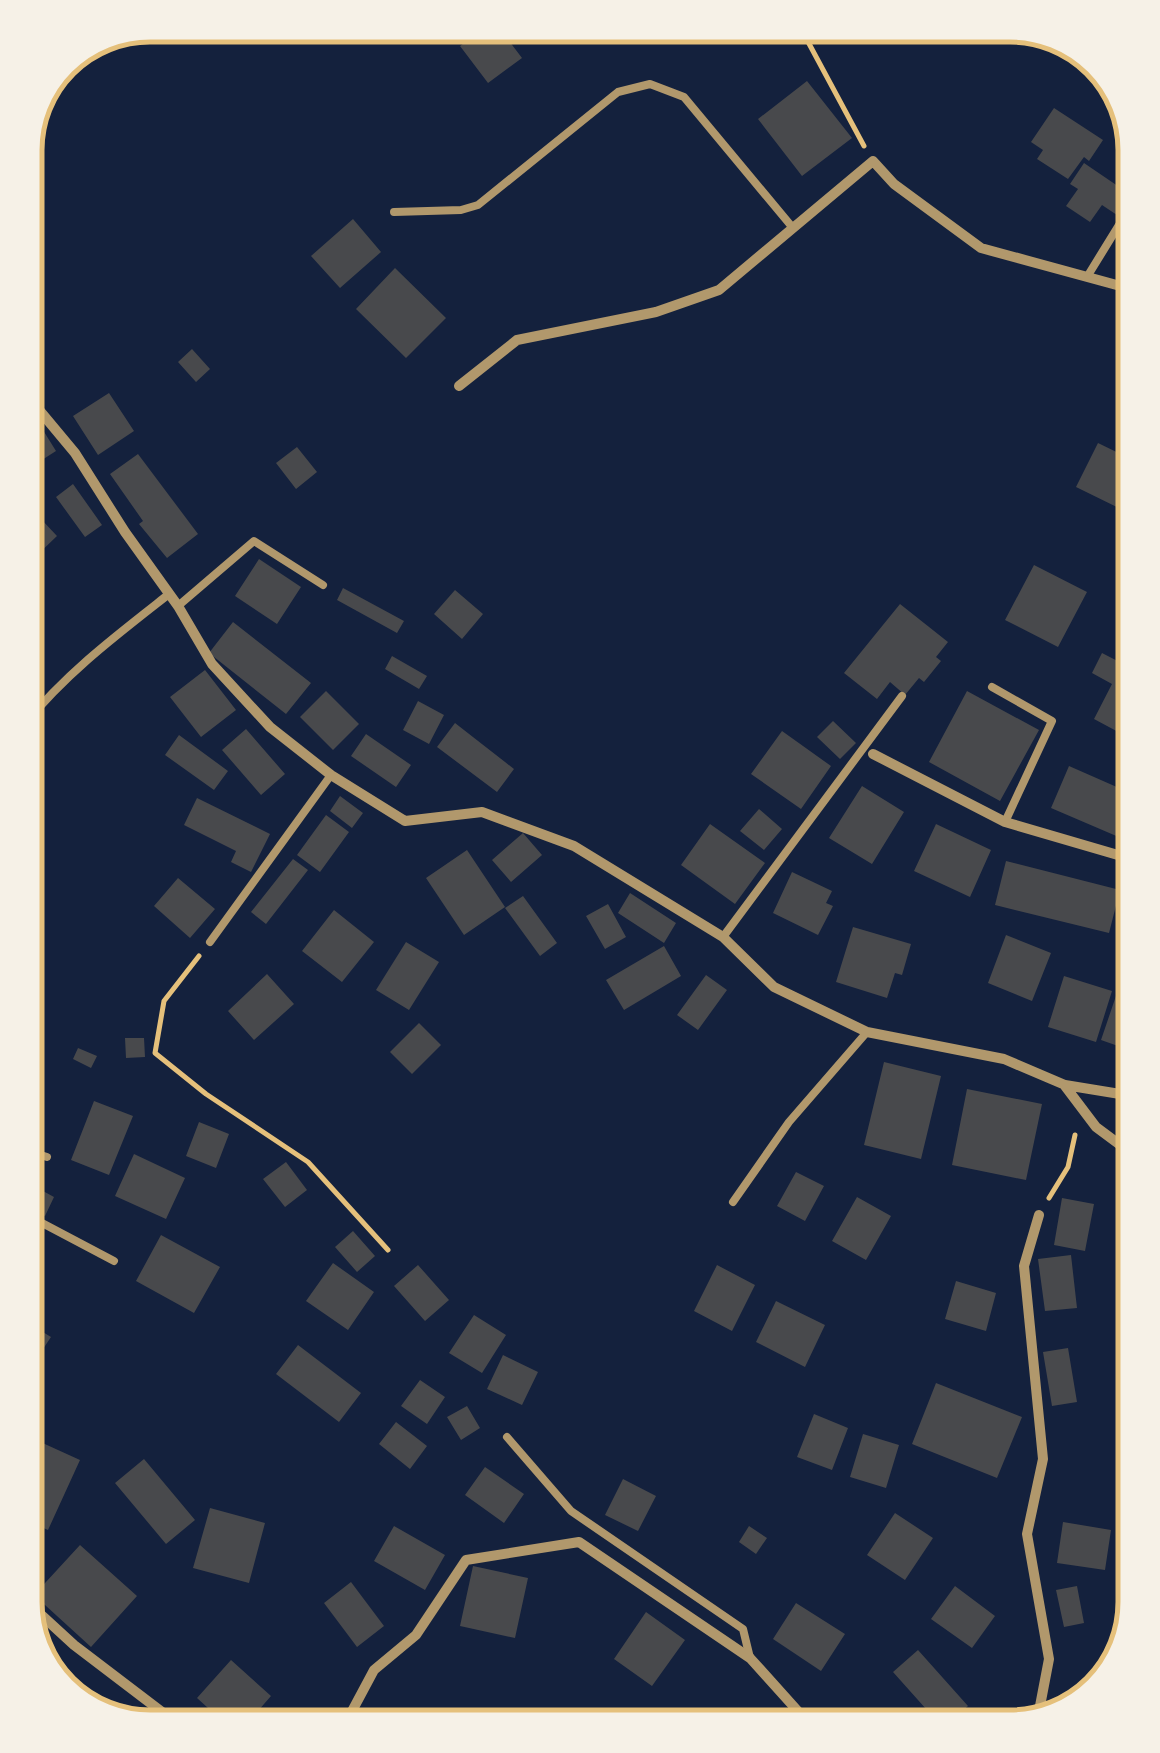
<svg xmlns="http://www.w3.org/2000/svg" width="1160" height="1753" font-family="Manrope,sans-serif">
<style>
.building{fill:#48494c}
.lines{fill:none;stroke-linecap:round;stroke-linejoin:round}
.path{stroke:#e5c07b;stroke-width:5}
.service{stroke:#b1986c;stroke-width:8}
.minor{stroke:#b1986c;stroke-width:10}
.rim{fill:none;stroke:#e5c07b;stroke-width:5}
</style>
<rect width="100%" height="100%" fill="#14213d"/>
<path class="building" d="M489,25H497L522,58L488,83L460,46Z
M807,81L852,138L802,176L758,119Z
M1054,108L1103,140L1089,161L1084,157L1068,179L1037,159L1043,150L1031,142Z
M1084,163L1131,195L1117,215L1102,205L1090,222L1066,206L1078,189L1070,184Z
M353,219L381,252L340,288L311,256Z
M395,268L446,318L406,358L356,309Z
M192,349L210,369L196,382L178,362Z
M109,393L134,431L98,455L73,416Z
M33,414L56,451L31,467L25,458V419Z
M1098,443L1135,461V501L1129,513L1076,487Z
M297,447L317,472L296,489L276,463Z
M138,454L198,534L167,558L139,524L143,521L110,474Z
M73,484L102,525L85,537L56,497Z
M25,502L57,536L32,560L25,553Z
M259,559L301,587L277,624L235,596Z
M1034,565L1087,592L1058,647L1005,620Z
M343,588L404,621L397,633L337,600Z
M455,590L483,614L462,639L434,614Z
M900,604L948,642L936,657L941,661L924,682L919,678L905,695L890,682L877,699L844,673Z
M233,622L311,683L286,714L209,653Z
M1102,653L1135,670V727L1128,724L1122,734L1094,719L1112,684L1092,673Z
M392,656L427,676L419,689L385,669Z
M205,670L236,710L201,737L170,697Z
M326,691L359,724L333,750L300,717Z
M967,691L1039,730L1000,801L929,762Z
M418,701L444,715L429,744L403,730Z
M833,721L856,743L840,759L817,737Z
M455,723L514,769L497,792L437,747Z
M246,729L285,774L261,795L222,750Z
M782,731L831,766L801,809L751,774Z
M366,734L411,765L396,787L351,756Z
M179,735L228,771L214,790L165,755Z
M1069,766L1135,795V807L1121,838L1051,808Z
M862,786L904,812L872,864L829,838Z
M340,796L363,813L352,828L330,811Z
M197,798L270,834L251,872L231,862L236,851L184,825Z
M759,809L782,829L764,850L740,831Z
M326,815L349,832L320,872L297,855Z
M710,824L765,863L735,904L681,865Z
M936,824L991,850L970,897L914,871Z
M523,833L542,855L511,882L492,860Z
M467,850L505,907L464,935L426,878Z
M293,859L308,870L266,924L251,912Z
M1006,861L1120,890L1109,933L995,905Z
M792,872L832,891L826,903L833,906L818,935L773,913Z
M178,878L215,909L190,938L154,906Z
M630,893L676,923L664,943L618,913Z
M523,896L557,943L540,956L505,908Z
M608,904L626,937L605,949L586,916Z
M334,910L374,942L342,982L302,951Z
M853,927L911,944L902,975L895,973L887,998L836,982Z
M1006,935L1051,953L1032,1001L988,983Z
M406,942L439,962L409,1010L376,990Z
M664,946L681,976L624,1010L606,980Z
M267,974L294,1004L254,1040L228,1011Z
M706,975L727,990L698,1030L677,1015Z
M1064,976L1112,991L1096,1042L1048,1027Z
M1118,990L1135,995V1052L1101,1040Z
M419,1023L441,1045L412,1074L390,1052Z
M125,1038H144L145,1057L126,1058Z
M78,1048L97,1056L91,1068L73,1059Z
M884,1062L941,1076L921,1159L864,1145Z
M967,1089L1042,1104L1026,1180L952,1165Z
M94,1101L133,1116L109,1175L71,1160Z
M199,1122L229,1134L216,1168L186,1156Z
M134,1154L185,1178L166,1219L115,1196Z
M286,1162L307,1190L285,1207L263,1179Z
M796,1172L824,1186L805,1221L777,1206Z
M43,1191L54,1197L45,1216L33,1211Z
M857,1197L891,1216L866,1260L832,1241Z
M1062,1198L1094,1204L1085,1251L1054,1245Z
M353,1231L375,1256L357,1272L335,1247Z
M161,1235L220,1267L194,1313L136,1281Z
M1071,1255L1077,1308L1045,1311L1038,1259Z
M333,1263L374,1292L348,1330L306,1301Z
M418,1265L449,1300L425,1321L394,1286Z
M717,1265L755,1285L732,1331L694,1311Z
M956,1281L996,1293L986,1331L945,1319Z
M776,1301L825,1325L805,1367L756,1342Z
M474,1315L506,1335L482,1373L449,1353Z
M25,1321L51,1337L25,1376Z
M298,1345L361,1393L339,1422L276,1374Z
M1068,1348L1077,1402L1052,1406L1043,1352Z
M503,1355L538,1372L522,1405L487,1389Z
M420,1380L445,1397L427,1424L401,1406Z
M936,1383L1022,1417L997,1478L912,1444Z
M467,1406L480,1428L461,1440L447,1417Z
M814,1414L848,1428L832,1470L797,1457Z
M396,1422L427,1446L410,1469L379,1444Z
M863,1434L899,1445L886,1488L850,1477Z
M25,1435L80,1460L48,1530L25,1520Z
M144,1459L195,1520L166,1544L115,1483Z
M485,1467L524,1494L504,1523L465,1495Z
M623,1479L656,1496L638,1531L605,1515Z
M210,1508L265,1523L249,1583L193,1568Z
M895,1513L933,1538L905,1580L867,1555Z
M1063,1522L1111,1530L1105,1570L1057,1563Z
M394,1526L445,1555L425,1590L374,1561Z
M749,1526L767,1538L756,1554L739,1542Z
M80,1545L137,1596L91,1647L34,1595Z
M473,1566L528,1578L515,1638L460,1626Z
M351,1582L384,1626L357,1647L324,1603Z
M955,1586L995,1616L972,1648L931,1619Z
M1077,1586L1084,1623L1064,1627L1056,1590Z
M796,1603L845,1634L821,1671L773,1639Z
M646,1612L685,1640L652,1686L614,1659Z
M918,1650L968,1706L943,1728L893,1672Z
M231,1660L271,1696L243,1728H230L197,1698Z
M102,1703L125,1721V1722L96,1712Z
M746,1715L760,1728H734Z"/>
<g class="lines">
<path class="path" d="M799,25L864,146
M199,956L164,1001L155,1053L206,1094L308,1162L388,1250
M1049,1198L1068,1167L1075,1135"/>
<path class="service" d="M394,212L461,210L478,205L618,92L650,84L684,97L793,228
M1087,277L1135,199
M178,606L254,541L323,585
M992,687L1052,721L1005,822
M25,724C66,673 118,634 169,594
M723,937L902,696
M210,942L331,775
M25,1150L47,1157
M733,1202L789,1122L867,1032
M25,1214L114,1261
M507,1437L571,1511L743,1629L750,1658"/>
<path class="minor" d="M459,386L517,340L656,312L719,290L873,161L894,184L981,248L1135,290
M25,393L75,453L125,532L178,606L212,664L270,727L331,775L405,821L482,812L574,846L723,937L774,987L867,1032L1004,1059L1065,1085L1120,1094L1135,1093
M873,754L1005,822L1135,860
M1065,1086L1096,1127L1135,1156
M25,1600L74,1645L183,1728
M1031,1722L1040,1706L1049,1659L1027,1534L1043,1459L1024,1266L1039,1215
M343,1728L374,1670L416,1635L466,1560L579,1542L750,1658L813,1728"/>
</g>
<path d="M0 0H1160V1753H0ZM150 42H1010A108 108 0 0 1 1118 150V1602A108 108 0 0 1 1010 1710H150A108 108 0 0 1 42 1602V150A108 108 0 0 1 150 42Z" fill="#f6f1e7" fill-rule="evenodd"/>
<path class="rim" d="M150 42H1010A108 108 0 0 1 1118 150V1602A108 108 0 0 1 1010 1710H150A108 108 0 0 1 42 1602V150A108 108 0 0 1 150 42Z"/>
</svg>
